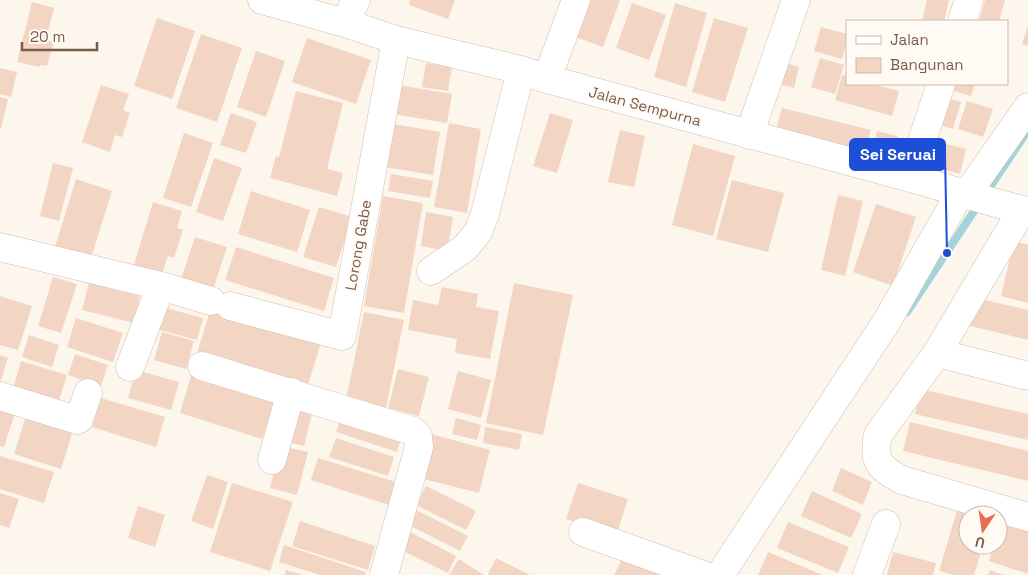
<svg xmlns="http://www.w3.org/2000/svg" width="1028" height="575" font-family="'Space Grotesk',sans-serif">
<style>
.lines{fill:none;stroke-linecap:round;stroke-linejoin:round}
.stream{stroke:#a5d3da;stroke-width:8}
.building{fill:#f3d5c3}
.minor-casing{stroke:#d1beb0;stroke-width:29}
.minor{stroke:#fff;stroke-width:28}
.labels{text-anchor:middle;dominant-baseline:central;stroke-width:4;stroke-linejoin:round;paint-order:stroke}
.street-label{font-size:15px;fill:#7a5c4d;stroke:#fffaf3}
.leader{fill:none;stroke:#1d4ed8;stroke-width:2}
.callout-dot{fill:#1d4ed8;stroke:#fffaf3;stroke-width:2}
.callout{fill:#1d4ed8;stroke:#1d4ed8;stroke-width:2}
.callout-label{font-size:16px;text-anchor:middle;font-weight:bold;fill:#fff}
</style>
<rect width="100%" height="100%" fill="#fdf6ec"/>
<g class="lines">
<path class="stream" d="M907,312L1028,130"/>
</g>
<path class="building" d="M410,0H455L448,19L409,5Z
M579,0H620L603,47L567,34Z
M927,0H949L944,21H922Z
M985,0H1005L999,21H979Z
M32,2L54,8L46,40L54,42L47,66L40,65L39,67L17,62Z
M632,3L666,15L649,60L616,48Z
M675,3L707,13L686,87L654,77Z
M157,18L195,31L172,99L134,86Z
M714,18L748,28L725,102L692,92Z
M1028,26V46L1022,44Z
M821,27L847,34V42L842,59L814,51Z
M201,34L242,48L217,122L176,108Z
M307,38L371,60L356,104L292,82Z
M256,51L285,61L266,117L237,107Z
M820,58L844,65L835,94L811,87Z
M781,62L799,67L794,88L775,83Z
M426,63L452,67L448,91L422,87Z
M0,68L17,72L11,97L0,94Z
M842,75L847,76V84H873L899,91L892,116L835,100Z
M392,84L452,94L447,123L387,113Z
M952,84H975L971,96L950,90Z
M101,85L129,94L123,110L130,113L122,137L115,135L110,152L82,142Z
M296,91L343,103L327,169L343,173L337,196L270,178L276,156L279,157Z
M0,97L8,99L1,128H0Z
M944,97L961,102L953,129L936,124Z
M967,101L993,109L983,137L958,129Z
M782,108L871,130L865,151L776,129Z
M231,113L257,122L246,153L220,145Z
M550,113L573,120L557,173L533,166Z
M449,123L481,129L467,213L434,207Z
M393,124L440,132L433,175L385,167Z
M620,130L645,136L634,187L608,182Z
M877,131L898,136L893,161L872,157Z
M184,133L213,143L191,207L163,198Z
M934,141L966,149L960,174L927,165Z
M693,144L735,156L713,236L672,225Z
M214,158L242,168L223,221L196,212Z
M53,163L73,168L59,221L40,216Z
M391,174L433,181L430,198L388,191Z
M76,179L112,191L90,261L54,250Z
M732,180L784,193L768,252L716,239Z
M251,191L310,210L297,252L238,234Z
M838,195L863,201L845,276L821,270Z
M383,196L423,203L404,313L364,306Z
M153,202L182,211L177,228L183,230L174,258L168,256L160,280L132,271Z
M876,204L916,217L893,286L853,272Z
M319,207L352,217L336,267L303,257Z
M426,212L453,217L447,251L421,246Z
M195,237L227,247L212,293L180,282Z
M1014,241L1028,245V303L1001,296Z
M236,247L334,278L324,311L225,280Z
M53,277L77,284L61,333L38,326Z
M89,283L140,296L134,323L82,310Z
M514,283L573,295L543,435L486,423Z
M442,287L478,294L476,307L499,311L490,359L455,353L457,339L408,330L413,300L438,305Z
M0,296L32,306L18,350L0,345Z
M977,298L1028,310V340L970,326Z
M162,307L203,318L197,340L156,329Z
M211,308L321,343L306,391L196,356Z
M364,312L404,320L386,408L346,400Z
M76,318L123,333L113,362L67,347Z
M162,332L194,341L186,369L154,360Z
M29,335L59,345L52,367L22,357Z
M75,354L108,365L101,386L68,375Z
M0,355L8,358L0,383Z
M21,361L67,375L58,403L13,389Z
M193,369L276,396L262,439L180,413Z
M398,369L429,377L419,416L388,408Z
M136,370L179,382L171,410L128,398Z
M458,371L491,380L481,418L448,409Z
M921,389L1028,414V440L915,414Z
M291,395L315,401L304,446L280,440Z
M101,398L165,417L156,447L92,427Z
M0,405L16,410L4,447L0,446Z
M27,413L74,427L61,469L14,454Z
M343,413L403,432L397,452L336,432Z
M456,418L481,425L477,440L452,434Z
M910,422L1028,451V481L903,451Z
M485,427L522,434L519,450L483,443Z
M431,434L490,450L479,493L420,478Z
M336,438L394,457L388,476L329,457Z
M280,446L308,452L297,495L270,488Z
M0,456L54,472L44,503L0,489Z
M318,458L399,483L392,506L311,480Z
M841,468L872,482L863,505L832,491Z
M207,475L228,482L213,529L191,521Z
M232,483L293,502L270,571L210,552Z
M578,483L628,499L616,536L566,519Z
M426,486L476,511L466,530L416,505Z
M812,491L862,514L851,538L801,516Z
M0,493L19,499L9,528L0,525Z
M138,506L165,515L155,547L128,538Z
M958,507L982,515H968V545H983L974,575H954L939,571Z
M414,509L468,536L460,551L407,524Z
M300,521L375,546L368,570L292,546Z
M788,522L849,547L838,573L777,548Z
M1002,522L1028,531V574L989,561L994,545H998V533Z
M408,531L456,556L448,573L399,549Z
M284,545L366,572L365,575H320L279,562Z
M768,552L823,575H758Z
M893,552L936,563L933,575H887Z
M623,557L660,575H614Z
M496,558L530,575H490L488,574Z
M459,559L484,575H449Z
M286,570L301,574V575H285Z
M990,570L1004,575H988Z"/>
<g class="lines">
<defs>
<path id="minor" d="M262,0L345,23L396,40L521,70L547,79C667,112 787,144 907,177C948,188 987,202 1028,211
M962,21L969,0
M345,23L356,0
M547,79L576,0
M749,135L796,0
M910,177L941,84
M966,195L1028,107
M1022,210L937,353L878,435C872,462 880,468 902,480L1028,517
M0,247L161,286L211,301
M431,271L465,248L478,232L485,214L521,70
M230,306L342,336L396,40
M937,353L1028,376
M202,366L413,431L418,436L419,447L384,575
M130,367L161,286
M0,396L77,420L79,419L88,393
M272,460L291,392
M583,532L703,575
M720,575L887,321L960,193
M867,575L886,524"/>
</defs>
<use href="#minor" class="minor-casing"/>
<use href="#minor" class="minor"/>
</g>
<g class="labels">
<g class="street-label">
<text transform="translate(645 106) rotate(15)">Jalan Sempurna</text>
<text transform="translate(358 245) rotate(-80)">Lorong Gabe</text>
</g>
</g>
<path class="leader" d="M947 253L945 155"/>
<circle class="callout-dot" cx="947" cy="253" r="5"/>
<rect class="callout" x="850" y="139" width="95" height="31" rx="5"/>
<g class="callout-label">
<text x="898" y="160">Sei Seruai</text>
</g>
<rect x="846" y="20" width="162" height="65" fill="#fffaf3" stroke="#cabbb1"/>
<rect x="856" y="36" width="25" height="8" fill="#ffffff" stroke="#cabbb1"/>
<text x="890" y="45" font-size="15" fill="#7a5c4d">Jalan</text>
<rect x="856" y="58" width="25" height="15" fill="#f3d5c3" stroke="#cabbb1"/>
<text x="890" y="70" font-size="15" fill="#7a5c4d">Bangunan</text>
<g transform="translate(983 530) rotate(193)"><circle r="24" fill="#fffaf3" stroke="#cabbb1"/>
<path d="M0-4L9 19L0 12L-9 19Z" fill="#e76f51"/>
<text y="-8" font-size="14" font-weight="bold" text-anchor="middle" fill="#7a5c4d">U</text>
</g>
<path d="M22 42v8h75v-8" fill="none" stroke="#7a5c4d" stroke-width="2.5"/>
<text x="30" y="42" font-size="15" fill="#7a5c4d" stroke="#fffaf3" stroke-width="4" paint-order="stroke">20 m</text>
</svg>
